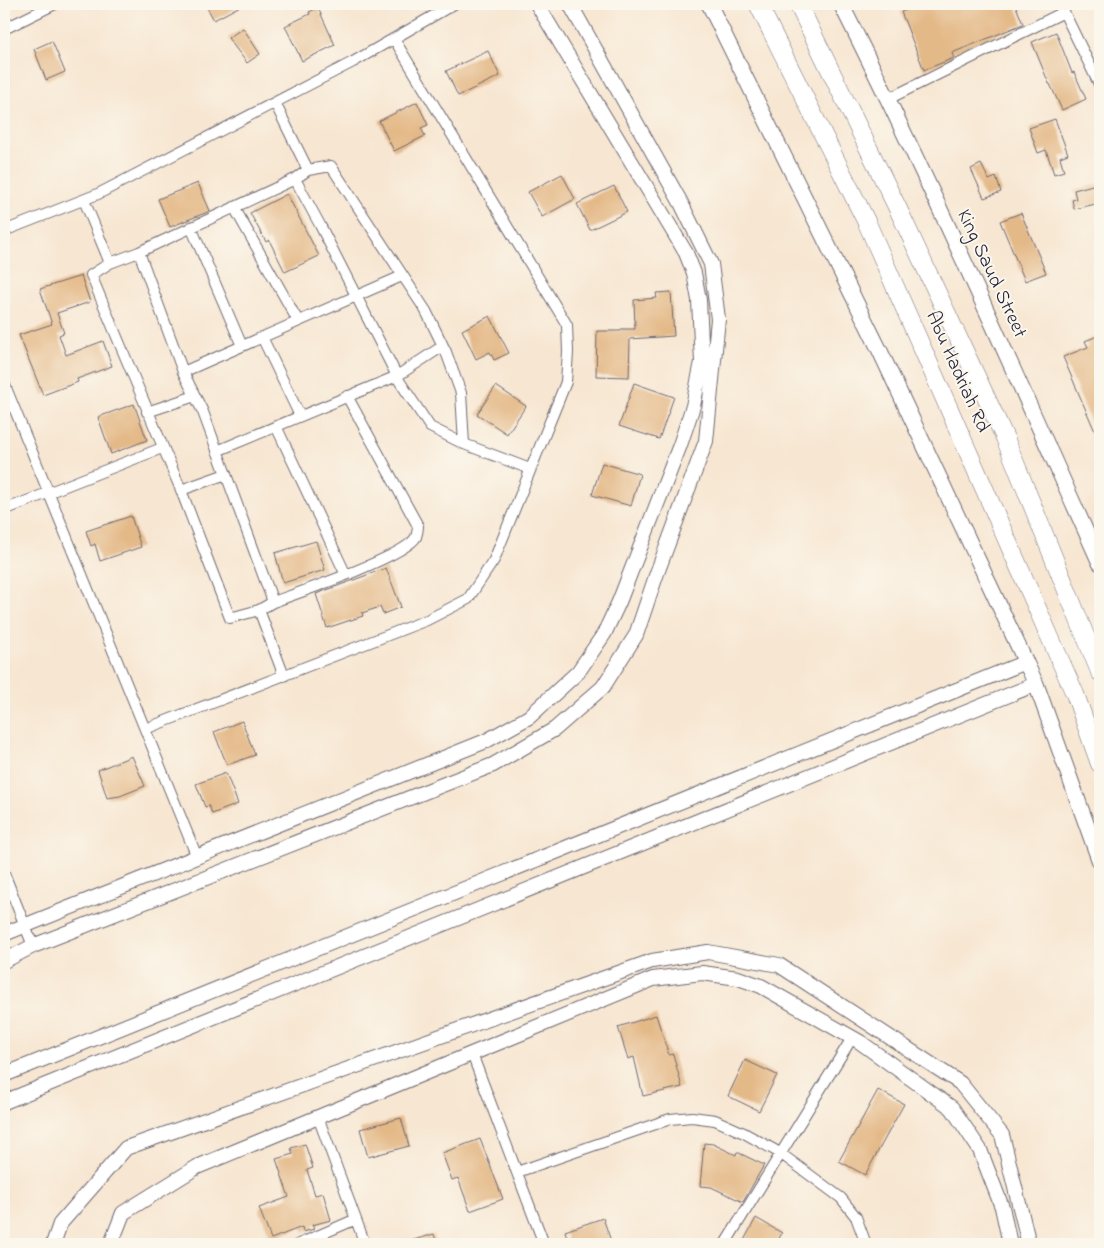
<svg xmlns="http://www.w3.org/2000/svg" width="1104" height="1248" font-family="'Indie Flower',sans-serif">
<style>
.building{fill:#e4b988}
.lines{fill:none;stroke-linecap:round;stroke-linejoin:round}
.street-casing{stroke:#6d6770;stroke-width:12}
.secondary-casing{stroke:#6d6770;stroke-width:16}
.primary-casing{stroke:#6d6770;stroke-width:17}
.highway-casing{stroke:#6d6770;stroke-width:19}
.street{stroke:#fff;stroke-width:10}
.secondary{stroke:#fff;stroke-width:14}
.primary{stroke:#fff;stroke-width:15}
.highway{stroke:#fff;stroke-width:18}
.labels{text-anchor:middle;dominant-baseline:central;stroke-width:4;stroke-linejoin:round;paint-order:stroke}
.street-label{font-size:20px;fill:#22223b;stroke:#fbf7ec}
</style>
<rect width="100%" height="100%" fill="#fbf7ec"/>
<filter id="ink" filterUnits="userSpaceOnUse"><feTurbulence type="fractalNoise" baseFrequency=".02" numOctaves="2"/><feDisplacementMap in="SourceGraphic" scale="10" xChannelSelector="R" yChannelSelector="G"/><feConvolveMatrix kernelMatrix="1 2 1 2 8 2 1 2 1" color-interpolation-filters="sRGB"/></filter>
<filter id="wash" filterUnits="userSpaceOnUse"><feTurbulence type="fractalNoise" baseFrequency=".0096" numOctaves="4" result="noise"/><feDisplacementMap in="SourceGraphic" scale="20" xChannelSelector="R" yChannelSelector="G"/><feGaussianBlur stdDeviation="1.12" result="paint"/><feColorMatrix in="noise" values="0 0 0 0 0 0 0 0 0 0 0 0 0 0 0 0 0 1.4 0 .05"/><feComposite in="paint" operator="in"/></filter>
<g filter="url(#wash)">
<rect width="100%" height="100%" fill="#f7e6d1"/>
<g id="blocks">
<path class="building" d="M205,4H244L214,20Z
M922,4H1015L1023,24L952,53L954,58L924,70L901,12Z
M318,8L335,45L302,61L285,26L310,14L309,12Z
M243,28L260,54L247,63L228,38Z
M1056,32L1072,73L1074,72L1086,99L1062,110L1050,84H1049L1032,42Z
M52,41L65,72L46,80L34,49Z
M488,51L500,76L458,96L446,71Z
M417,102L428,125L421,128L425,136L394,151L379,121Z
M1055,119L1068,154L1060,157L1064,171L1054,174L1046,150L1038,153L1029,128Z
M981,164L989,180L996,177L1001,192L984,198L971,169Z
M562,174L575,199L542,217L528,192Z
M198,183L210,211L170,227L158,199Z
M1100,183V203L1074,209L1072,200L1076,199L1074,190Z
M614,186L627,212L590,230L577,204Z
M287,194L319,256L285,272L269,240L266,242L250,213Z
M1021,213L1046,273L1025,281L1000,221Z
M81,276L90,302L57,313L64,333L59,335L66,355L103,341L112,366L77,379L78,382L43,395L19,335L52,324L40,289Z
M671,292L674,336L630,339L629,377L596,376L597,331H621V329H635L634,300L657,298L656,293Z
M490,316L509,353L494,360L490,352L476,359L462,330Z
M1100,335V443L1063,357L1088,347L1085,341Z
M634,383L674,397L659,439L619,426Z
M496,386L526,406L507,434L477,414Z
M134,404L147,440L111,454L98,417Z
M602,463L640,474L631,506L592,495Z
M131,516L141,547L100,561L95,544L91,546L86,531Z
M316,541L325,570L283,583L275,553Z
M386,568L401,607L383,614L380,607L362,613L363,616L327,628L316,594Z
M242,721L255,755L227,765L214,732Z
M132,756L145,786L120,796L107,798L98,770Z
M226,773L238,804L212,814L209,806L205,807L196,784Z
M656,1015L669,1055L673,1054L682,1087L643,1096L634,1057L628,1059L618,1027Z
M745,1060L777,1075L759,1111L728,1096Z
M878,1090L904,1104L865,1175L839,1161Z
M401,1118L409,1146L368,1157L360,1129Z
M480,1139L503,1199L470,1211L458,1178L452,1180L442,1153Z
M704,1143L713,1144L736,1155L737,1152L764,1165L743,1202L711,1187L700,1186Z
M305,1144L313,1168L307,1170L315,1195L323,1193L331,1220L312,1225L314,1229L303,1232L302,1227L271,1239L259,1208L289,1197L276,1159L293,1154L291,1148Z
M603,1218L612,1244H569L565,1231Z
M756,1218L782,1233L776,1244H742Z
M434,1234L437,1244H408L407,1242Z"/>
</g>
</g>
<g filter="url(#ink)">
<use href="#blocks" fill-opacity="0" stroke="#6d6770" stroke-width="1"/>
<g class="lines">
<defs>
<path id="street" d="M1060,4L1100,86
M4,29L55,4
M888,99L1064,12
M275,103L308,170L295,179L320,225L400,382L430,427L464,444L530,469
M308,170L331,166L426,311L446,352L461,393L464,444
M84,200L110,263L139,252L183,372L203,412L273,602L259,610L284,676
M234,207L298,321
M191,227L242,346
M4,231L98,194L353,62L454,4
M139,252L295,179
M110,263L91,275L181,490L230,618L259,610
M262,337L300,416
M183,372L402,276
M4,383L197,857
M147,412L195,396
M276,426L346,575
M217,451L397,376L443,346
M181,490L226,474
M4,510L162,448
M273,602C298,593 406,556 416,537C417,534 418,529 418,526L347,396
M145,729L427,620L468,599L494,560L566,382L568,352L567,325L394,39
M4,873L33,946
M472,1054L544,1244
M318,1117L365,1244
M517,1172L670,1119L692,1117L715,1120L744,1133L780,1153L841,1198L856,1217L866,1244
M299,1244L354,1220
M725,1244L852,1038"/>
<path id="secondary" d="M4,934L486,741L529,717L578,672L604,634L619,602L680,445L693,406L702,362L699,300L694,273L686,253L537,4
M4,961L33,946L493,765L555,729L603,687L636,635L657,573L706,441L718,319L711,264L681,203L570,4
M4,1075L1026,662
M4,1102L1036,684
M53,1244L60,1224L126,1148L652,961L708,952L779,965L960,1083L1002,1135L1029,1244
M111,1244L123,1213L197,1167L653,979L702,973L738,978L761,986L860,1042L952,1108L980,1150L1002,1207L1010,1244"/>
<path id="primary" d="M709,4L880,351L1036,684L1100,862
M841,4C933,187 1016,376 1100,563"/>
<path id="highway" d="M758,4L867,223L1075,694L1100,764
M798,4L899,211L1005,438L1100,672"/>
</defs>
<use href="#street" class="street-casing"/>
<use href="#secondary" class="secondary-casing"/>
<use href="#primary" class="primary-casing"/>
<use href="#highway" class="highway-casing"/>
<use href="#street" class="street"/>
<use href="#secondary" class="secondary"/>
<use href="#primary" class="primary"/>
<use href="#highway" class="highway"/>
</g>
</g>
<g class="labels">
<g class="street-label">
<text transform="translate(991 274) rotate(65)">King Saud Street</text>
<text transform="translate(957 372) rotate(66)">Abu Hadriah Rd</text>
</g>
</g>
<rect width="1104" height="1248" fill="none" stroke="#fbf7ec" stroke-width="20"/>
</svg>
